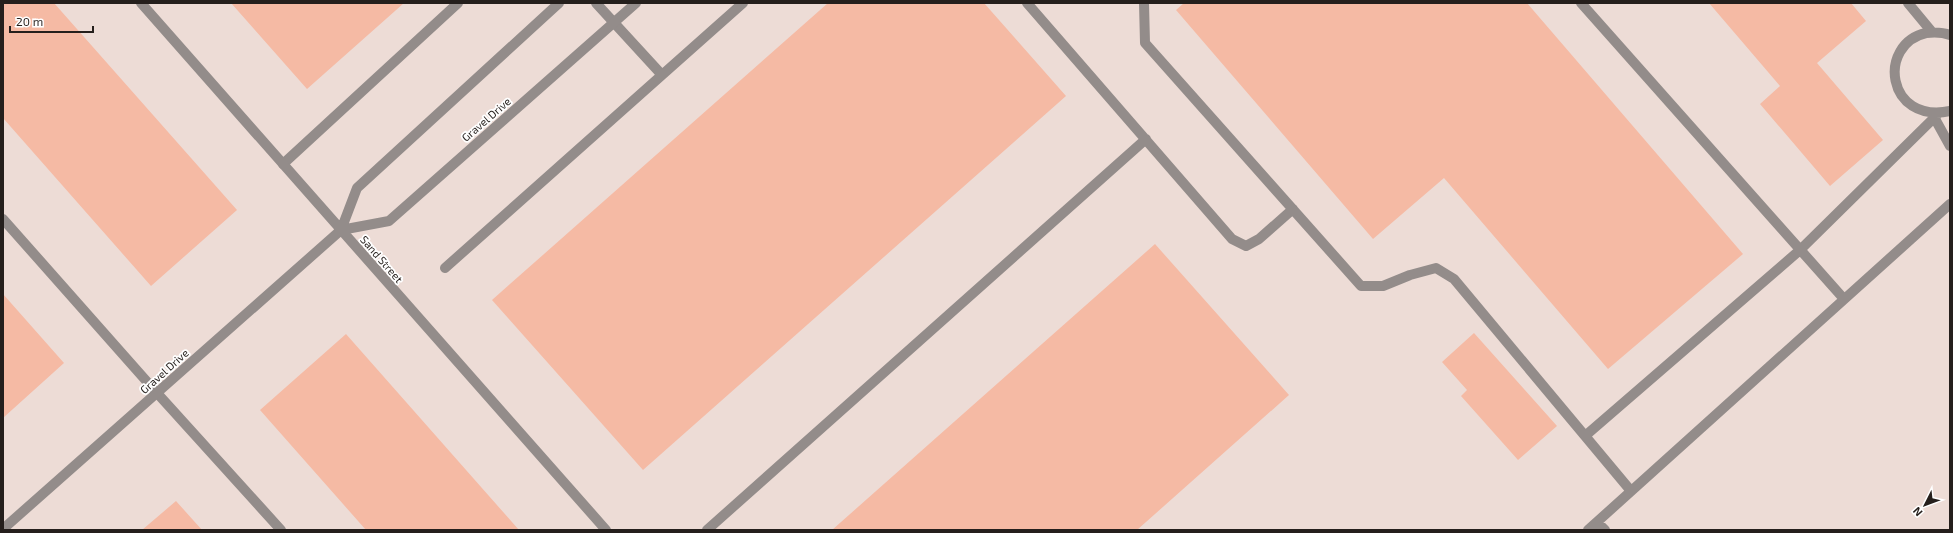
<svg xmlns="http://www.w3.org/2000/svg" width="1953" height="533" font-family="'Exo 2',sans-serif">
<style>
.building{fill:#f5baa4}
.lines{fill:none;stroke-linecap:round;stroke-linejoin:round}
.service{stroke:#938c8a;stroke-width:10}
.minor{stroke:#938c8a;stroke-width:10}
.labels{text-anchor:middle;dominant-baseline:central;stroke-width:3.5;stroke-linejoin:round;paint-order:stroke}
.street-label{font-size:11px;fill:#251f1c;stroke:#fff}
</style>
<rect width="100%" height="100%" fill="#eddcd6"/>
<path class="building" d="M3,3H54L237,210L151,286L3,118Z
M231,3H404L307,89Z
M828,3H984L1066,96L643,470L492,300Z
M1184,3H1527L1743,254L1608,369L1444,178L1373,239L1176,10Z
M1709,3H1851L1866,21L1817,63L1883,140L1830,186L1760,104L1780,86Z
M1155,244L1289,395L1137,530H832Z
M3,294L64,363L3,418Z
M1474,333L1557,426L1518,460L1461,396L1467,390L1442,362Z
M346,334L519,530H366L260,410Z
M176,501L202,530H142Z"/>
<g class="lines">
<path class="service" d="M596,3L662,75L743,3
M1027,3L1232,239L1246,246L1259,239L1293,209
M1144,3L1145,43L1361,286H1383L1410,275L1436,268L1454,279L1631,491
M1581,3L1844,299
M1908,3L1932,32
M1950,35C1942,32 1934,32 1926,33C1877,44 1886,124 1950,111
M1934,117L1950,146
M283,164L458,3
M3,219L157,393L281,530
M445,268L662,75
M1585,436L1800,250L1938,114
M1597,522L1605,530
M707,530L1146,139
M1588,530L1950,204"/>
<path class="minor" d="M141,3L606,530
M341,230L389,221L636,3
M3,529L341,230L357,188L559,3"/>
</g>
<g class="labels">
<g class="street-label">
<text transform="translate(486 119) rotate(-41)">Gravel Drive</text>
<text transform="translate(382 259) rotate(49)">Sand Street</text>
<text transform="translate(164 371) rotate(-42)">Gravel Drive</text>
</g>
</g>
<rect width="1953" height="533" fill="none" stroke="#251f1c" stroke-width="8"/>
<g transform="translate(1925 505) rotate(228)" stroke="#ffffff" stroke-width="3" paint-order="stroke">
<path d="M0-3L7 15L0 10L-7 15Z" fill="#251f1c"/>
<text y="-6" font-size="11" font-weight="bold" text-anchor="middle" fill="#251f1c">N</text>
</g>
<path d="M10 26v6h83v-6" fill="none" stroke="#251f1c" stroke-width="2"/>
<text x="16" y="26" font-size="12" fill="#251f1c" stroke="#ffffff" stroke-width="3" paint-order="stroke">20 m</text>
</svg>
